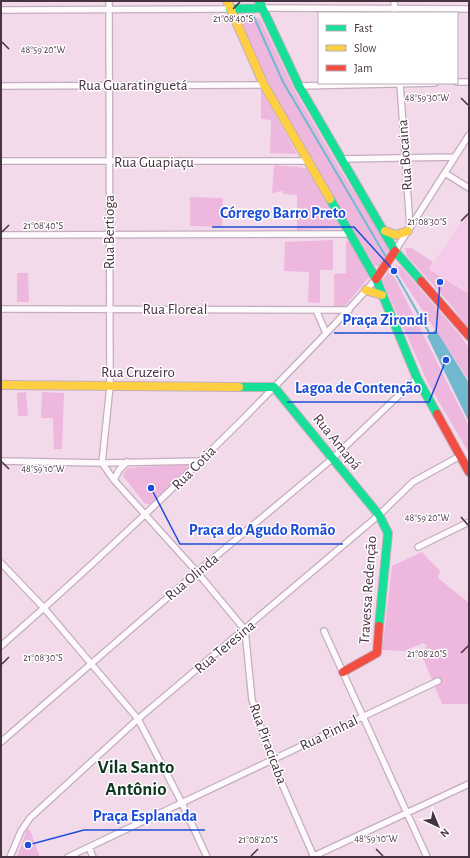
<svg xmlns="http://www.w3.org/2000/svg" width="470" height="858" font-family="'Alegreya Sans',sans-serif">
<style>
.built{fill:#f6cae9}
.green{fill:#edb7de}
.water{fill:#72b8cf}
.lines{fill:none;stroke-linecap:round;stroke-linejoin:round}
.stream{stroke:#72b8cf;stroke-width:2}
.street-casing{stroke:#c3aebd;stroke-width:8}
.fast-casing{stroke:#c3aebd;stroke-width:10}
.slow-casing{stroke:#c3aebd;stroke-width:10}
.jam-casing{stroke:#c3aebd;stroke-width:10}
.street{stroke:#fdf9fc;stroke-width:5.5}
.fast{stroke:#16e098;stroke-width:8}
.slow{stroke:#ffcf43;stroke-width:8}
.jam{stroke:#f24e42;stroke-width:8}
.ticks{fill:none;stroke:#483342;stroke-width:1.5}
.labels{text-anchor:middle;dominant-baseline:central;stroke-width:3;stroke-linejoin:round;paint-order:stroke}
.street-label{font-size:15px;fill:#483342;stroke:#fff}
.district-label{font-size:19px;font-weight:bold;fill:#0e3722;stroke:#fff}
.ticks-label{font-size:10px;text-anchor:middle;fill:#483342;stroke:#fff;stroke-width:3;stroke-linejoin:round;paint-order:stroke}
.leader{fill:none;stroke:#1d4ed8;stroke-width:1.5}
.callout-dot{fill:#1d4ed8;stroke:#fff;stroke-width:1.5}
.callout-label{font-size:16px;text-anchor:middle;font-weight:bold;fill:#1d4ed8;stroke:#fff;stroke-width:3;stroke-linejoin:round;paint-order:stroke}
</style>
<rect width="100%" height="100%" fill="#f2daeb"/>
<path class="built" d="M469,210V293L430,269Z"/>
<path class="green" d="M240,18H260L296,93L344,176L376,225L388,248L389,255L381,266H375C326,186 277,107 239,21Z
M261,90L297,154L270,153L271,120L261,119Z
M274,165L306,168L340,222L338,228L297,230V195L283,194V191L272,193Z
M190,197L223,198L222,227L190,226Z
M333,240V270H320V303L308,302L309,272L284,271L285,242Z
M346,241L351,243L370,276L345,306H334V274L346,273Z
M405,248H412L433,262L429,269L469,294V330L450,304L407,256Z
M396,265L401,267L461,336L469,348V381L394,267Z
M391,270L469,426V453L429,385L382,280Z
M17,273H28L29,302H17Z
M26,392L28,416H18L17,393Z
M42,392L64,393L62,449H54L53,418H41Z
M186,464L189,466L188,469L154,504H145L124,477L123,473L128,468Z
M422,552L440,571L438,578L469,603V704H442L421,653L427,646L423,643L404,651L382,650L392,566Z
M27,829L30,830L40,857H17Z"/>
<path class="water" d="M436,330L469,383V422L427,336Z"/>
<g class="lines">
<path class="stream" d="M253,15L283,82L386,257
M394,271L431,336"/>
<defs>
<path id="street" d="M394,1L395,13
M261,8L469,9
M1,10L230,9
M457,82H469
M400,83L410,227
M1,86L264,85
M299,86L435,83
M341,159L455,157
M1,161H308
M445,173L469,188
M1,235L351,234
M395,251L469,135
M1,309L349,310
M316,310L326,333
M1,461L102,463L201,461
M102,463L110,386L109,1
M102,463L114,480L197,572L245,630L252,700L272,761L314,857
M114,480L119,470L127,462
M418,547L469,522
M1,563L44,608L138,719L182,803L207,857
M324,631L427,857
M1,646C84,573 165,497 243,419C288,373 334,327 376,279
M1,742L197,572L332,459L417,378
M89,847L93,857
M10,857L21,831L30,818L138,719L379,515L413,482L460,456
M68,857L438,681
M312,857L469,784"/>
<path id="fast" d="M259,1L299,86L395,251L421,281
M230,9L261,8
M330,199L376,279L417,378L437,414
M239,387H274L379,515L388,533L379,626"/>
<path id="slow" d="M227,1L264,85L330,199
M385,231L396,235L408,231
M366,290L382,295
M1,385L239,387"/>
<path id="jam" d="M376,279L395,251
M421,281L469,336
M437,414L469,472
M343,672L377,653L379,626"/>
</defs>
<use href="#street" class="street-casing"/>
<use href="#fast" class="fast-casing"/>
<use href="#slow" class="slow-casing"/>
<use href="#jam" class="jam-casing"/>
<use href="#street" class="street"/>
<use href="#fast" class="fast"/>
<use href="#slow" class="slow"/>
<use href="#jam" class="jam"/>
</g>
<path class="ticks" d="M233,9L240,2M2,42L9,49M461,98L468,105M461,221L468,214M2,232L9,225M2,462L9,469M461,517L468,525M461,653L468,646M2,664L9,657M376,849L383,856M251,856L258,849"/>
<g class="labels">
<g class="street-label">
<text x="133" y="85">Rua Guaratinguetá</text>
<text transform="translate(405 155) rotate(-94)">Rua Bocaina</text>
<text x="154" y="162">Rua Guapiaçu</text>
<text transform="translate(109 232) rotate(-90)">Rua Bertioga</text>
<text x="175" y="309">Rua Floreal</text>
<text x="138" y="372">Rua Cruzeiro</text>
<text transform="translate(337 442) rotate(51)">Rua Amapá</text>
<text transform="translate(194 468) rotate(-45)">Rua Cotia</text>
<text transform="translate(192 577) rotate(-40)">Rua Olinda</text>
<text transform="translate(368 590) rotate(-86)">Travessa Redenção</text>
<text transform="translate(225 647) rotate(-40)">Rua Teresina</text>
<text transform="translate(329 733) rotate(-26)">Rua Pinhal</text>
<text transform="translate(268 744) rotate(70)">Rua Piracicaba</text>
</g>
<g class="district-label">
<text x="136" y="767">Vila Santo<tspan x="136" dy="22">Antônio</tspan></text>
</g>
</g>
<g class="ticks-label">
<text x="233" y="22">21°08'40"S</text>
<text x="43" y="53">48°59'20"W</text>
<text x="427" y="101">48°59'30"W</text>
<text x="427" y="225">21°08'30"S</text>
<text x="43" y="229">21°08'40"S</text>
<text x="43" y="472">48°59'10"W</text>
<text x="427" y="521">48°59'20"W</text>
<text x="427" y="657">21°08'20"S</text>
<text x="43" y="661">21°08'30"S</text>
<text x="376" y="842">48°59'10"W</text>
<text x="258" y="843">21°08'20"S</text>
</g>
<path class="leader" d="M394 271L354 227H212M440 282L436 333H334M446 360L429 402H287M151 488L180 544H343M28 845L84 830H205"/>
<g class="callout-dot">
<circle cx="394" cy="271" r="4"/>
<circle cx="440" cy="282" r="4"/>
<circle cx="446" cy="360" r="4"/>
<circle cx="151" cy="488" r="4"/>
<circle cx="28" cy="845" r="4"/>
</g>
<g class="callout-label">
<text x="283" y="218">Córrego Barro Preto</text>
<text x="385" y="325">Praça Zirondi</text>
<text x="358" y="393">Lagoa de Contenção</text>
<text x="262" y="535">Praça do Agudo Romão</text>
<text x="145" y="821">Praça Esplanada</text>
</g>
<rect width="470" height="858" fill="none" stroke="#483342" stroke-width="4"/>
<rect x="318" y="12" width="140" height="72" fill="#ffffff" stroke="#b6adb3"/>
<rect x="326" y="25" width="20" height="6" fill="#16e098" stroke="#b6adb3"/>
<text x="354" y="32" font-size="12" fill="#483342">Fast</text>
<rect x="326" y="45" width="20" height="6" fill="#ffcf43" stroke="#b6adb3"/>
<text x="354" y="52" font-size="12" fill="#483342">Slow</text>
<rect x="326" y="65" width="20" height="6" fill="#f24e42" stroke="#b6adb3"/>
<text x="354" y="72" font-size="12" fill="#483342">Jam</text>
<g transform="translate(438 826) rotate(136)" stroke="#ffffff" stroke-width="3" paint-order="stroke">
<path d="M0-3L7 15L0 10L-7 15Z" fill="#483342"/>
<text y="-6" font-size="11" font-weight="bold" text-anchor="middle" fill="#483342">N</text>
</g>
</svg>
